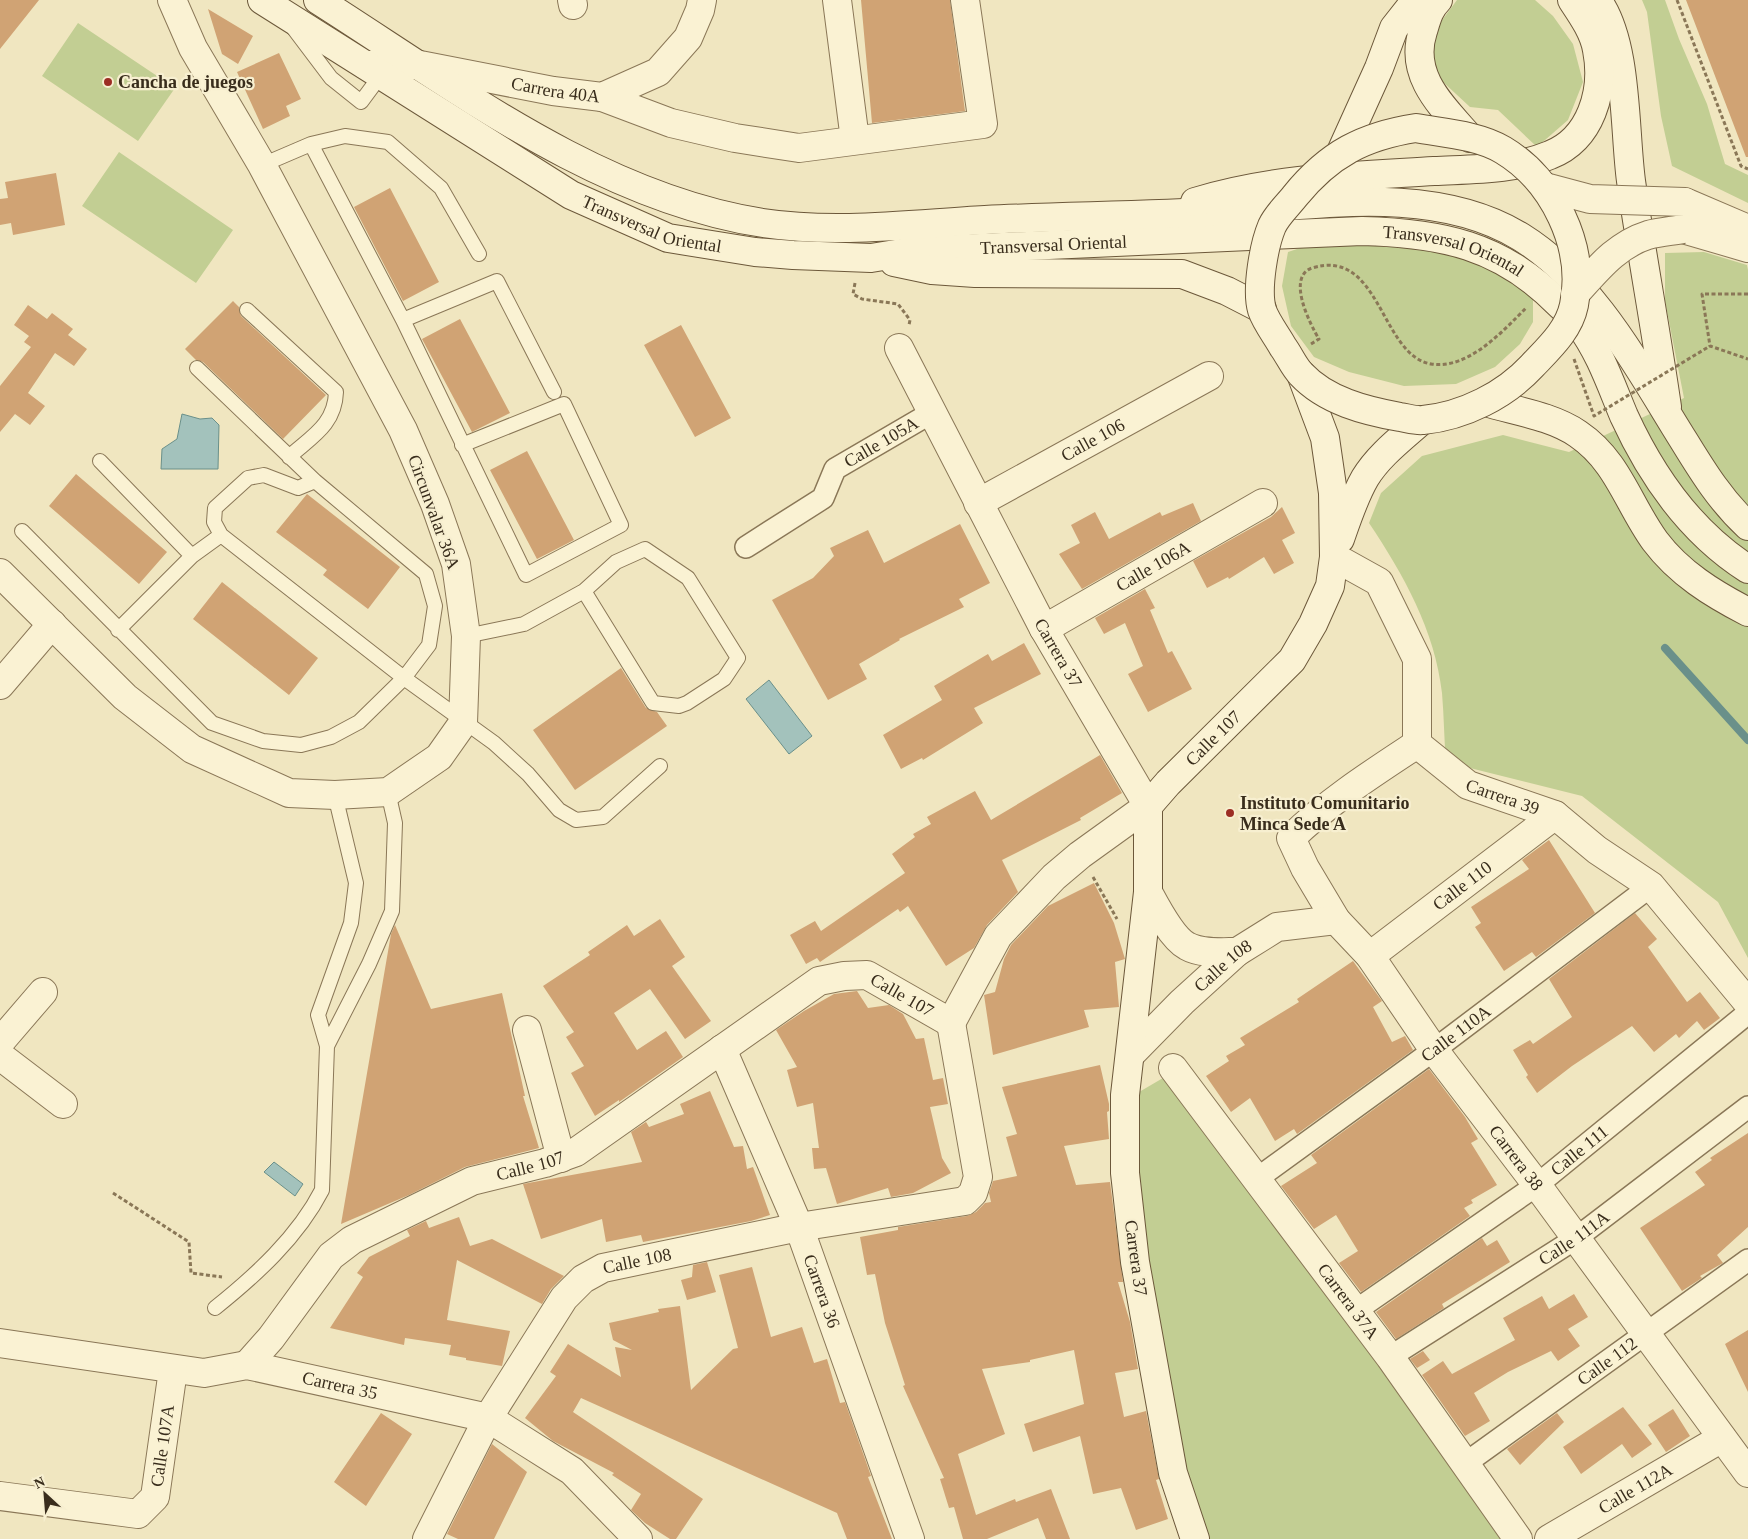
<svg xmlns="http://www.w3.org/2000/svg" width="1748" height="1539" font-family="'Times New Roman',serif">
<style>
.green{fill:#c2ce93}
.water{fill:#a3c2bc;stroke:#6a908a}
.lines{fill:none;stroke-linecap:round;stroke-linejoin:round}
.stream{stroke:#6a908a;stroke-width:8}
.building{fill:#d0a374}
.service-casing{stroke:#8a7757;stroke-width:16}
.pedestrian-casing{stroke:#8a7757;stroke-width:24}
.minor-casing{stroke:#8a7757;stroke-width:30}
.tertiary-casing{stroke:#8a7757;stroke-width:30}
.secondary-casing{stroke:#6c583a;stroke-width:30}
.path{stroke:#8a7757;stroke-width:3;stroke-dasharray:4 2.5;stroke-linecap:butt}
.service{stroke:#faf2d3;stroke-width:14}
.pedestrian{stroke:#faf2d3;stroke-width:21}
.minor{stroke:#faf2d3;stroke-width:28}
.tertiary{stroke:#faf2d3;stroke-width:28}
.secondary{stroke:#faf2d3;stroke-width:28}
.tertiary-bridge-casing{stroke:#8a7757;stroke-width:30;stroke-linecap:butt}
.secondary-bridge-casing{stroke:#6c583a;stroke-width:30;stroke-linecap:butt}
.path-bridge{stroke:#8a7757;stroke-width:3;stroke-dasharray:4 2.5;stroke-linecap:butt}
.tertiary-bridge{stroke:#faf2d3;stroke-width:28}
.secondary-bridge{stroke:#faf2d3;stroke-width:28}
.poi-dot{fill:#9c2e24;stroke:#f7efd0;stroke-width:2}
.labels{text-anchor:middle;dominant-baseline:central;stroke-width:4.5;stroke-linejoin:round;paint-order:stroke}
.poi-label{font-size:18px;font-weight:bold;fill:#392d1c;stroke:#f7efd0;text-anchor:start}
.street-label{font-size:18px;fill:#392d1c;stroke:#f7efd0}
</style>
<rect width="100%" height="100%" fill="#f0e6c0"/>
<path class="green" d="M1457,0H1535L1553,16L1573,44L1583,82L1568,120L1537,147L1498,110L1470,107L1442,81L1432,61L1431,35Z
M1642,0H1665L1679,39L1707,104L1725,164L1748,175V203L1672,166L1661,116L1647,12Z
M78,23L175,88L138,141L42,76Z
M119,152L233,230L196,283L82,206Z
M1309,245C1375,245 1437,244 1498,272C1510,277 1521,288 1533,295V322L1520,344L1495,367L1456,384L1404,386L1349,372L1314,357L1291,326L1282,286L1288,252Z
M1704,252L1747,265L1748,270V958L1718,902L1582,796L1446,762C1444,739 1444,716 1442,693C1435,630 1403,574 1369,523L1381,493L1422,456L1503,435L1569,452L1684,398L1665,301V253Z
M1163,1078L1186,1091L1517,1539H1195L1173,1473L1135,1175L1134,1095Z"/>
<path class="water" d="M182,414L200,419L212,418L219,425L218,469H161L162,449L177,439Z
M769,680L812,736L789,754L746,699Z
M274,1162L303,1184L295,1196L264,1172Z"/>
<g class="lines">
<path class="stream" d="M1665,648L1748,740"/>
</g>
<path class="building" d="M0,0H39L0,49Z
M861,0H950L965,111L872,123Z
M1686,0H1748V157H1746Z
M208,9L253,36L238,64L222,54Z
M279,53L301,99L286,106L290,116L263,129L237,72Z
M56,173L65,225L13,235L11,223L0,225V199L8,198L5,182Z
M390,188L439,282L403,301L354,207Z
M233,301L239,307L241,316L326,395L283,439L203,362L196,360L185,349Z
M28,305L47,319L52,313L73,329L68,335L87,349L74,366L55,353L28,393L45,406L30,425L15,414L0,432V386L31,347L24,342L29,336L14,325Z
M460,319L510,413L472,432L422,339Z
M681,325L731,418L695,437L644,345Z
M527,451L574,540L537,559L490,470Z
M76,474L167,552L139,584L49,506Z
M307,494L400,567L368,609L323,575L327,570L276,532Z
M1193,503L1201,521L1082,589L1059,554L1080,543L1071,525L1095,512L1109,539L1160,512L1162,516Z
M1282,507L1295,533L1282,540L1294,563L1274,574L1264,557L1229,579L1228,577L1207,588L1193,561L1271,517Z
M960,524L990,583L959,599L964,607L899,639L900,640L859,664L867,679L828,700L772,600L813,578L834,556L830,548L868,530L884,563Z
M222,582L318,658L289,695L193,619Z
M1145,589L1155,608L1150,610L1168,653L1172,651L1192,689L1148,712L1128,674L1143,666L1125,623L1104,634L1095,618Z
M1024,643L1041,674L974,708L983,723L923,760L922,758L901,769L883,735L942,700L934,686L988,654L992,661Z
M621,668L646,708L657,712L667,726L575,790L533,730Z
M1100,755L1122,793L1080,818L1081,820L1002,860L1018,892L987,925L974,948L946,966L908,906L900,912L898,909L820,962L817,958L806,964L790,935L815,921L821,931L905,873L892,854L915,837L913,834L931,824L927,817L975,791L991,820Z
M1549,840L1595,913L1536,957L1532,952L1504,971L1475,927L1481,923L1471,907L1529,869L1522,860Z
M1094,883L1114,923L1125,959L1115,962L1119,1007L1084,1010L1089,1027L993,1055L984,995L995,992L1004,959L1011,945L1048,906Z
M1635,913L1657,939L1648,947L1687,1002L1700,992L1720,1018L1704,1030L1697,1021L1679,1038L1676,1034L1654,1052L1632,1026L1572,1066L1537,1093L1526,1077L1528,1075L1513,1050L1530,1040L1533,1044L1572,1017L1549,979Z
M660,919L685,957L672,966L711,1021L685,1039L650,989L614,1013L637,1050L666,1031L683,1057L619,1102V1100L595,1116L571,1073L584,1066L566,1037L574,1032L543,986L590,955L588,952L627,925L634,936Z
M395,925L431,1009L502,993L525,1096H523L539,1148L465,1167L409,1195L341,1224L391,934Z
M1353,961L1382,1001L1373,1007L1392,1042L1405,1036L1413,1050L1297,1134L1294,1129L1275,1141L1250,1098L1231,1112L1206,1076L1229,1061L1226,1056L1245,1045L1240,1038L1299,1002L1297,999Z
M857,991L868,1008L889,1005L903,1014L916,1039L924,1038L933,1080L943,1078L948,1104L930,1107L942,1158L951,1173L913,1193L891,1197L888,1188L837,1204L826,1168L814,1169L812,1148H819L813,1103L797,1107L787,1070L797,1067L776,1030L804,1011L834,994Z
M1100,1065L1109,1104V1111L1107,1112L1109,1139L1064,1146L1076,1185L1110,1182L1123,1282H1118L1130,1322L1138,1369L1115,1373L1124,1417L1146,1411L1159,1479L1156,1480L1168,1519L1136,1530L1121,1488L1093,1494L1080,1436L1033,1452L1024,1424L1084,1404L1074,1350L1030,1360V1362L982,1369L1005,1434L958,1454L976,1515L1015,1499L1016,1502L1051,1489L1070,1539H1046L1038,1518L987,1539H963L954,1507L949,1508L940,1479L944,1478L903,1386L905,1385L885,1323L875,1274L867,1275L860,1237L898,1230V1227L967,1216L976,1212L985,1203L991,1202L989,1193L993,1181L1017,1176L1006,1137L1017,1134L1002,1087Z
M1429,1069L1465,1117L1478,1139L1471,1143L1497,1185L1471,1200L1473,1203L1464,1208L1470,1216L1361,1292L1339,1263L1358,1251L1336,1215L1314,1229L1281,1186L1317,1163L1311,1155Z
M710,1091L734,1147L743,1146L747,1169L753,1167L770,1215L751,1221L643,1242L641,1235L606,1242L602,1219L541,1239L523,1184L642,1162L631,1132L646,1122L649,1127L684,1114L680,1104Z
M1748,1133V1227L1717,1255L1723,1263L1700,1276L1702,1278L1682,1291L1640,1228L1705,1185L1695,1172L1712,1160L1710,1158Z
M459,1217L470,1246L492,1239L564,1276L551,1289L542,1304L457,1260L447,1320L510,1331L502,1366L466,1360V1358L449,1355L451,1345L405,1338L404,1345L330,1328L363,1277L357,1273L369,1257L410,1236L407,1230L426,1221L429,1228Z
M1482,1238L1487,1246L1497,1240L1510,1262L1442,1304L1444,1308L1396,1339L1376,1312Z
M707,1262L716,1292L687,1300L681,1280L692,1277L693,1265Z
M752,1267L771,1337L802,1327L814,1363L827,1359L840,1403L845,1402L871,1476L868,1477L892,1539H847L837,1513L581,1398L573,1412L703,1499L676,1539H670L645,1523L631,1510L641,1494L612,1475L614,1473L553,1441L525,1418L556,1376L550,1372L568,1344L621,1377L615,1347L632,1350L613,1340L609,1323L659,1312L658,1309L680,1306L691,1390L733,1349L738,1348L719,1275Z
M1574,1294L1588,1317L1568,1329L1580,1346L1558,1361L1551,1351L1508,1372L1474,1393L1490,1421L1465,1436L1422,1375L1443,1361L1452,1374L1515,1340L1503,1318L1542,1296L1549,1309Z
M1748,1330V1392L1725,1344Z
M1423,1351L1430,1360L1417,1368L1410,1359Z
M1623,1407L1652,1444L1632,1458L1622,1444L1581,1474L1563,1447Z
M1673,1409L1690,1436L1666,1452L1648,1425Z
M381,1413L412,1434L366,1506L334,1482Z
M1557,1413L1564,1422L1520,1465L1507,1449Z
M492,1444L527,1472L494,1539H458L447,1534Z"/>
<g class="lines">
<defs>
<path id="service" d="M294,29L331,78L361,102L381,75
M311,144L403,320L526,575L621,525L564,404L462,445
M262,165L311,144L345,136L388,142L441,188L479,254
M247,310L336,392C335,425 311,437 289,457
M403,320L497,281L554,392
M197,368L315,481
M100,461L192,556
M22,531L212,723L263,741L301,745L331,737L359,722L404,678L429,645L435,606L426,574L315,481L298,488L264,475L248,478L215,508L214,522L221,535L404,678L494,743L528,774L559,810L576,820L603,817L660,766
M118,630L192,556L221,535
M466,636L524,624L584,591L616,562L645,549L688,578L738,658L724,679L687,703L679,706L653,703L584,591
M335,795L356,883L351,923L318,1015L327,1046L369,964L392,911L395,823L388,792
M215,1308C255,1276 298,1237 322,1190L327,1046"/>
<g id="pedestrian">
<path id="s1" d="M746,547L823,498L835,469L931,413"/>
<path id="s2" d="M1258,1178L1434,1050L1651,886"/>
<path id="s3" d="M1355,1311L1537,1185L1748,1013"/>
<path id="s4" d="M1390,1357L1575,1239L1748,1107"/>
<path id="s5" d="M1466,1463L1748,1260"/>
</g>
<g id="minor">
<path d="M572,0L573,5"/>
<path d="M837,0L855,140"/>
<path id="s6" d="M366,65H420L553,91L602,97L658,72L688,38L700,10L702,0"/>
<path d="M602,97L671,123L735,138L799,148L983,124L965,0"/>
<path id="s7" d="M899,348L1044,629L1148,806L1080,855L1054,877L998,936L951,1023"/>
<path id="s8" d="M978,503L1209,376"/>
<path d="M1334,557L1379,582L1417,659V744"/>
<path d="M0,573L125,697L192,749L289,793L335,795L388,792L439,757L463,723L466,636L456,564L435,504L403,430L262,165L193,48L172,0"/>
<path id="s9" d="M1044,629L1263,503"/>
<path d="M0,685L52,624"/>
<path id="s10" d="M1417,744C1373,773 1329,801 1291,838L1305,868L1336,920L1370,956L1434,1050L1537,1185L1748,1473"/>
<path id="s11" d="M1417,744L1468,785L1555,815L1597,850L1651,886L1748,1003"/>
<path d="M1148,892C1156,907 1172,938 1187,946C1201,954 1222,952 1237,952"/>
<path id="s12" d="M1370,956L1555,815"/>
<path d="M527,1030L561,1158"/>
<path d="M0,1042L43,992"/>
<path id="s13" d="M722,1049L799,1227L910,1539"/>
<path id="s14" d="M1130,1055L1182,1002L1237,952L1277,927L1336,920"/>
<path d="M0,1056L63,1104"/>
<path id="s15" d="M1173,1068L1390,1357L1518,1539"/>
<path id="s16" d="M0,1343L204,1373L247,1365L488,1418L572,1471L638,1539"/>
<path id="s17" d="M247,1365L271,1338L331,1256L352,1240L472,1181L545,1163L576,1152L819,981L844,976L867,975L951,1023"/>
<path id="s18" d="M0,1496L138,1514L155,1497L173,1370"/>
<path id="s19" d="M427,1539L488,1418L564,1298L583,1279L603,1268L799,1227L965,1201L973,1193L978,1177L951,1023"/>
<path id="s20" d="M1549,1539L1722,1438"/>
</g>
<path id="tertiary" d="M1685,202L1748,229
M1683,229L1748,248"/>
<g id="secondary">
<path id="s21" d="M262,0L571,195L668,238L755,252L793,255L871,258L914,251L1362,231C1441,233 1501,245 1558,303C1565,310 1574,316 1579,324C1600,352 1611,385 1624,416C1652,477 1690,532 1748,569"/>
<path d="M318,0C455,87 600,198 763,223C836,234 912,224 985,220C1064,216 1144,216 1223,211C1319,205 1435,184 1521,237C1596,284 1638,368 1684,441C1703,472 1721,501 1748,526"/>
<path d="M1438,0C1429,9 1427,18 1423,31C1408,76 1443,107 1470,138"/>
<path d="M1597,0C1628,41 1624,129 1631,181C1642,256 1656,331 1667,407"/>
<path d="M1341,152L1379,68L1394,28L1416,0"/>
<path d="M1195,202C1273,178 1354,176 1434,171C1472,169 1514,170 1550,155C1591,139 1605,91 1597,50C1594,32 1582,15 1572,0"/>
<path d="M894,262L932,270L975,273L1182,274L1227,291L1262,309"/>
<path d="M1485,402C1515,411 1552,416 1578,434C1618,461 1628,504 1655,541C1679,573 1713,594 1748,612"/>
<path d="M1340,539C1347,519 1354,497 1365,478C1379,455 1402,438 1422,420"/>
<path id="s22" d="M1195,1539L1173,1473L1135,1262L1125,1173V1095L1148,892V806L1168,783L1292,660L1313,624L1330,586L1334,557L1333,493L1325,438L1301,374"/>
</g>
</defs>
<use href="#service" class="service-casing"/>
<use href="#pedestrian" class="pedestrian-casing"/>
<use href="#minor" class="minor-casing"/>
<use href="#tertiary" class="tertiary-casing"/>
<use href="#secondary" class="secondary-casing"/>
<path class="path" d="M1677,0L1741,166L1748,169
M855,283L853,294L862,299L898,304L910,320L909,325
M1748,294H1702L1710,346L1748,359
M1311,344L1319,339C1310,324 1286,277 1312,268C1381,247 1380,355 1431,364C1468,370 1503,331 1526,308
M1093,877L1117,919
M113,1193L189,1242L191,1273L222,1277"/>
<use href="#service" class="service"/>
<use href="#pedestrian" class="pedestrian"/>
<use href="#minor" class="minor"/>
<use href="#tertiary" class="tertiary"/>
<use href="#secondary" class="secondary"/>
<defs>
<path id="tertiary-bridge" d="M1545,187L1590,199L1685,202
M1575,294C1597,270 1616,245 1648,235C1659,232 1672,231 1683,229"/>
<path id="secondary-bridge" d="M1416,128C1443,133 1478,135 1503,150C1553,180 1586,246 1574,305C1569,330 1549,348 1532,366C1505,395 1464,416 1423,420C1416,421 1407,418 1400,417C1366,411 1326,401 1301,374C1294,367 1289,355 1283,347C1277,336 1266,322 1262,310C1256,289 1264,245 1272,226C1277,215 1288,205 1295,196C1329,154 1364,136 1416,128Z"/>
</defs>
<use href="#tertiary-bridge" class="tertiary-bridge-casing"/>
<use href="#secondary-bridge" class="secondary-bridge-casing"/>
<path class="path-bridge" d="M1574,359L1594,416L1710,346"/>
<use href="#tertiary-bridge" class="tertiary-bridge"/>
<use href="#secondary-bridge" class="secondary-bridge"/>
</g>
<g class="poi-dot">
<circle cx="108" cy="82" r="5"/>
<circle cx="1230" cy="813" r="5"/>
</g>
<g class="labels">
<g class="poi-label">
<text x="118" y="82">Cancha de juegos</text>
<text x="1240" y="803">Instituto Comunitario<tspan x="1240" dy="21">Minca Sede A</tspan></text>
</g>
<g class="street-label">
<text stroke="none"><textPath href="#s6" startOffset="192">Carrera 40A</textPath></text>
<text stroke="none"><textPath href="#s21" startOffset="452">Transversal Oriental</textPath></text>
<text stroke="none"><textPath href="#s21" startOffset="859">Transversal Oriental</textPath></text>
<text stroke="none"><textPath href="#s21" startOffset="1262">Transversal Oriental</textPath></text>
<text stroke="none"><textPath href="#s8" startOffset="131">Calle 106</textPath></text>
<text stroke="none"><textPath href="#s1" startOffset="176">Calle 105A</textPath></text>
<text transform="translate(434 512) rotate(70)">Circunvalar 36A</text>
<text stroke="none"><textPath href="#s9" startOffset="126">Calle 106A</textPath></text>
<text stroke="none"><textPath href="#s7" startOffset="344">Carrera 37</textPath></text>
<text stroke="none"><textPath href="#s22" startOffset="836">Calle 107</textPath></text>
<text stroke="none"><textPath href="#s11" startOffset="102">Carrera 39</textPath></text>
<text stroke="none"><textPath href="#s12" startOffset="116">Calle 110</textPath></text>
<text stroke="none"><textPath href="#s14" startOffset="129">Calle 108</textPath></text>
<text stroke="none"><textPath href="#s17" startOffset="792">Calle 107</textPath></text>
<text stroke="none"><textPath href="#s2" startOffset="245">Calle 110A</textPath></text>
<text stroke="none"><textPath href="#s3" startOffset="276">Calle 111</textPath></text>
<text stroke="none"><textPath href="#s10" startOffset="550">Carrera 38</textPath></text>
<text stroke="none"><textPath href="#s17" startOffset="358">Calle 107</textPath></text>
<text stroke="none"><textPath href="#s4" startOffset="219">Calle 111A</textPath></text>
<text transform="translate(1136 1258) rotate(82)">Carrera 37</text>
<text stroke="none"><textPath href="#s19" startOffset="362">Calle 108</textPath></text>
<text stroke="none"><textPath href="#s13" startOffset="262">Carrera 36</textPath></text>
<text stroke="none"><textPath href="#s15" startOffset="292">Carrera 37A</textPath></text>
<text stroke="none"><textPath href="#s5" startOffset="174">Calle 112</textPath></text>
<text stroke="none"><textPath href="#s16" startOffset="345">Carrera 35</textPath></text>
<text stroke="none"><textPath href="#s18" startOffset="215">Calle 107A</textPath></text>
<text stroke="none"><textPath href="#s20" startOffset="100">Calle 112A</textPath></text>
</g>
</g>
<g transform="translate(45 1494) rotate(334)" stroke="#f7efd0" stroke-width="4" paint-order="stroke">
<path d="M0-4L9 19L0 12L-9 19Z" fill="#392d1c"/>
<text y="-8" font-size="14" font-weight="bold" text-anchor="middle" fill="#392d1c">N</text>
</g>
</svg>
